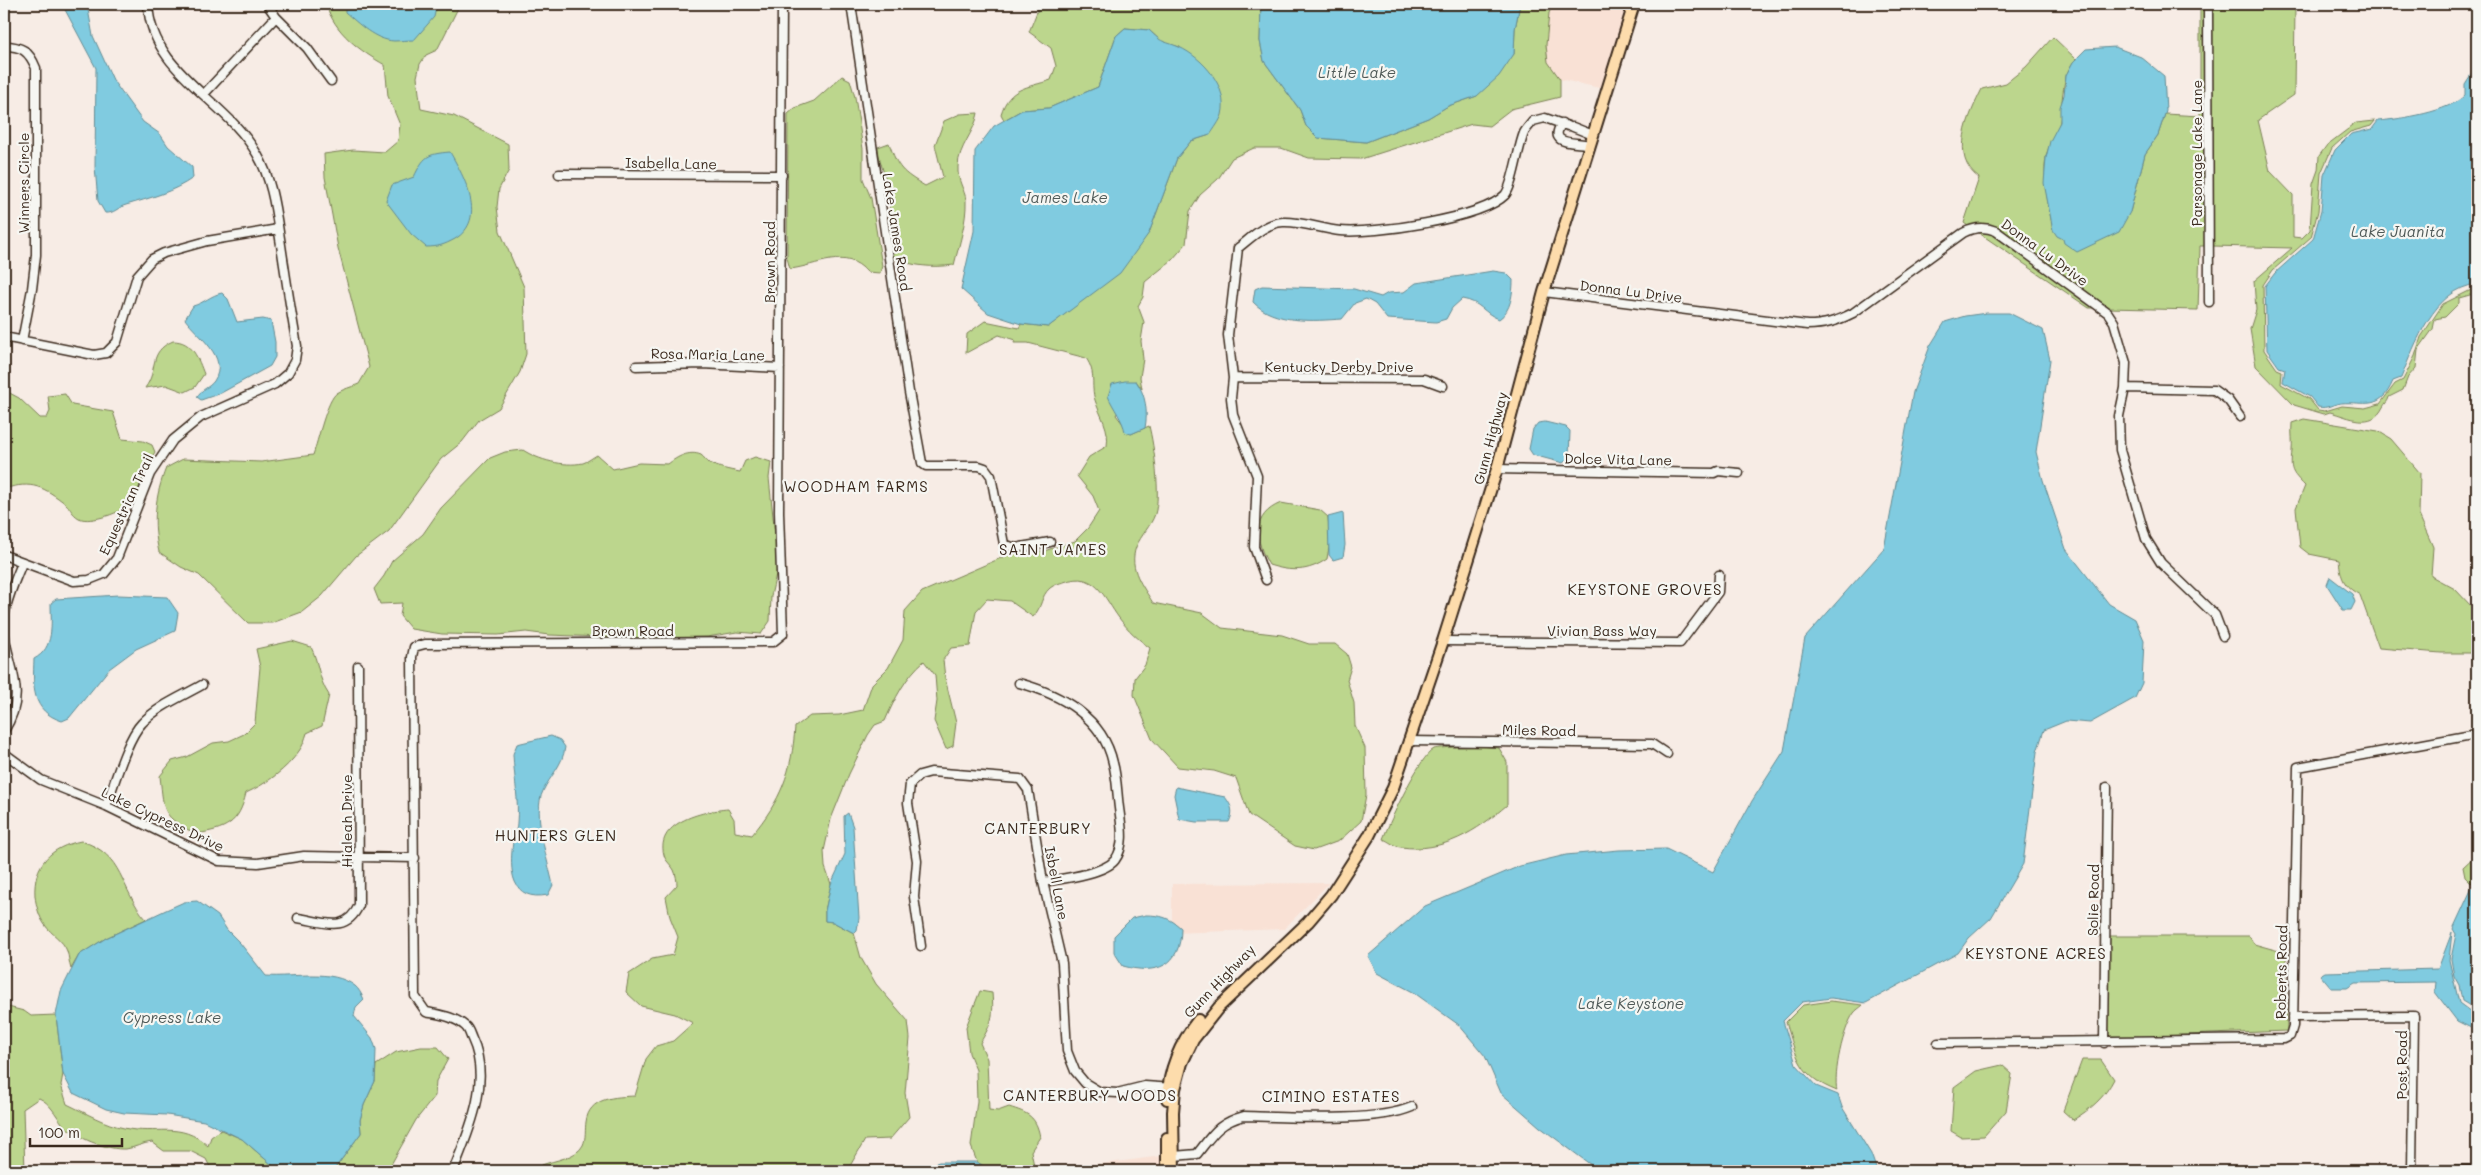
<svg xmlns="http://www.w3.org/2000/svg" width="2481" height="1175" font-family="Mali,sans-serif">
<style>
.built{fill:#f9e1d5}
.green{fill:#bcd68d;stroke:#7c8056}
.water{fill:#80cbe0;stroke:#648b92}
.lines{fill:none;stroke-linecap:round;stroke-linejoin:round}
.minor-casing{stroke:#3b2a1e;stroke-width:11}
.major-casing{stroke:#3b2a1e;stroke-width:14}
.minor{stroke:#f6f6f2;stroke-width:8}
.major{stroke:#fddcac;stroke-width:10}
.labels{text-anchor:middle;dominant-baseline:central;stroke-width:4.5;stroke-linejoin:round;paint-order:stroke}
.street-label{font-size:14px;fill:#3b2a1e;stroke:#f6f6f2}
.water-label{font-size:15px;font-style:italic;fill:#505a58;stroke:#f6f6f2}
.neighbourhood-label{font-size:15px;letter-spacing:1px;fill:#3b2a1e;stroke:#f6f6f2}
</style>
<rect width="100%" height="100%" fill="#f7ece5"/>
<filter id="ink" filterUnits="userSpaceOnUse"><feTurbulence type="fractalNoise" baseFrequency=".02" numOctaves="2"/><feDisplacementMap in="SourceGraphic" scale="10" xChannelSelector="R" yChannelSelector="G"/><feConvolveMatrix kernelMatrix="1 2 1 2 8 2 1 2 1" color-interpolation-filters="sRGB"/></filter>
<g filter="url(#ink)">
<path class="built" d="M1520,4H1628L1604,89L1532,73Z
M1329,883L1284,929L1172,933V884Z
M1162,1156V1171H1047Z"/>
<path class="green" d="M326,4H460L437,50L426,55L420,64L417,77L421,109L454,116L508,144L509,170L499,189L497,207L500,231L524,287L526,354L520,372L499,408L479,420L462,442L441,459L389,531L356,556L322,596L302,612L272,623H248L199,575L181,567L159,552C152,523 155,496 166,468L183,459L261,462L313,455C318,441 327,399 337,393C343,389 352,387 359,384L369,367L338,248L325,177L324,154L353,150L385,152L398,141L400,125L388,96L385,65C360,51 334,32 326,4Z
M1040,4H1261L1260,41L1264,61L1300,110L1306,126L1319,138L1366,142L1428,118L1448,106L1477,96L1514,54L1515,29L1520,4H1553L1549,13L1546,45L1548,62L1560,79V97L1511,109L1489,126L1472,124L1361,159L1309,158L1281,148H1254L1232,158L1218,179L1200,195L1190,211L1186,244L1172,260L1145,282L1143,297L1138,306L1144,322L1141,341L1143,359L1140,377L1142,389L1136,381L1116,415L1131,434L1149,426C1154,446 1161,495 1155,514C1151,526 1141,535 1136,547C1128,569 1143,586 1153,603L1202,613L1222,628L1282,635L1309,644H1335L1347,654L1351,667L1347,680L1354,703L1355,726L1365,748L1366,795L1361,821L1339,841L1314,850L1295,846L1249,815L1236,778L1214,771L1178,767L1152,739L1134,695L1135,678L1145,665L1150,648C1138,639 1128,630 1119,618C1104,598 1096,570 1064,582C1059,583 1054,585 1050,588C1040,597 1043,606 1033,617L1010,601L987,599L976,611L970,646L951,648L943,660L945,678L956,723L953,746L946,749L934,721L937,701L935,675L924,661C906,676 894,700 885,721L875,725L868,735L849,774L831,819L824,851L825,867L831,884L825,911V921L833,922L854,933L861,958L876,984L908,1021L910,1038L905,1093L909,1117L890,1139L865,1140L847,1171H541L542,1165C554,1160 577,1158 583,1145C586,1139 585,1128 586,1122C589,1097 615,1097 635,1096L646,1059L656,1046L673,1041L693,1023L675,1014L641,1006L626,992L629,974L652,959L673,955L678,937L670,917L666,897L677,885C677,881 676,874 674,870C672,866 667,862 665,858C652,823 702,811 728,809L734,819L735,832L752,835C781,800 792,772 795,727L810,716L839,715L863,710L872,684L888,668L903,640L905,611L922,592L1015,552L1044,551L1075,541L1088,528L1099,511L1093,496L1077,476L1089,457L1107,446C1110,429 1100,416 1095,400C1090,384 1097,374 1086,358L1028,343H1014L1015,340L999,335L966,353L967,334L985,321L1019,328L1021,324L1048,327L1093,292L1149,233L1177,158L1191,141L1210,135L1180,47L1162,42L1149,30L1125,28L1116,36L1098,87L1049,108L1022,110L1004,120L1001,114C1009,87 1027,88 1051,80L1056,66L1051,48L1029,32Z
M2200,4H2205V246H2200L2198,310L2107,308L1997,228L1987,224L1968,226L1964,223L1979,178C1949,157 1969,115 1982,89L2006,83L2026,67L2053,37L2076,59C2061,74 2063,102 2060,121C2058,133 2048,144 2046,157C2042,181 2049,206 2053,230L2130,212L2145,154L2158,135L2165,114L2200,116Z
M2212,4H2295L2294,95L2258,120L2270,171L2293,195V237L2302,238L2310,230L2313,184L2318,170L2319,156L2327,145L2356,123L2375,121L2371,126L2350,132L2332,148L2321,173L2318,211L2311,237L2273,270L2263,285L2264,350L2277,369L2282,371L2281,384L2309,399L2318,410L2325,411L2342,406L2365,408L2380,404L2395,384L2403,380L2415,356L2421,337L2443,304L2477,287V293L2459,298V303L2445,317L2435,319L2433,329L2418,350L2416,368L2408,377L2403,390L2389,397C2388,402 2385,403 2383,407C2372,430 2349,417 2330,412L2324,414L2294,405L2256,366L2250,329L2256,310L2254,281L2292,248L2212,246Z
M842,76L850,80L855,97L863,149V179L871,198L882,266L880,273L867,272C846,247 817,266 790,269L787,258L788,114L795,108L814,101Z
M978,113C975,132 958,147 958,167C957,181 965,190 966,200C967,221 959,245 954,265C931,268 915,266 893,259C890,238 891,217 889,196C888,180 879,164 878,147L889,143C898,169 902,172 925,186L943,177L935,145L944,121L960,114Z
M1976,231H1987L1994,234L2095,308H2089Z
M173,341C193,341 198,359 204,374L195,387L185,392L166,385L145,388C159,370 147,352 173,341Z
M4,390L19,398L40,418H47L50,411L48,396L65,394L72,405L113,412L122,439L143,441L152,445L155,452C152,457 147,463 145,468C142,480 142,494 132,503C123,512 90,524 79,518C72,514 71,509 66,504C44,487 32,480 4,489Z
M2304,419L2378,431L2391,439L2420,473L2419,515L2433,547L2431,576L2455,589L2472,607L2477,603V649L2475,653H2441L2379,648L2360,595C2343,586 2341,578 2339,560L2309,554L2300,547L2296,508L2305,486C2291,472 2290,470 2292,451C2293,442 2291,433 2292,423Z
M523,450C538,460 564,467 583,463C587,462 593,457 597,455L613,469L639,463L668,464C677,457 689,450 701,455C704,457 706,461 709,463C719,468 729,470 740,472L745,461L755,457L771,462L769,478L778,565L771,596L770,621L761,634L737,632L707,637L629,638L549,635L526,632L498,635L442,634L411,629L400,616L402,603L380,604L374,589L384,576L392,561L423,534L441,508L490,458L505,452Z
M1281,503L1320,510L1328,517L1330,541L1327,559C1308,572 1291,572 1269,565C1255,541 1251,515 1281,503Z
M292,641L311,647C319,663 318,679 329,695L322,726L307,733C305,739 303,746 299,751C287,769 266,784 246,793C239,824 226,829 196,834C162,816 164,814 160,776L172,761L187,757L213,743L229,741L244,734L255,723L260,667L256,649Z
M1481,746L1499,748L1507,762V805C1477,831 1443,853 1401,847C1395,847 1389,841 1383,839C1390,821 1419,757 1434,749C1439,747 1473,747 1481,746Z
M81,841C125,854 119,889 146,919L106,938L79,955L71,969C69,963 69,957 67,951C63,940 51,934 45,925C39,917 36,905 35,896C33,864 51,847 81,841Z
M2477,854V878L2471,883L2465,877L2463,867Z
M2108,936H2249L2254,944L2286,953L2287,1031L2107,1038Z
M980,991L992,993C994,1016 992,1023 980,1043L987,1059L989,1110L998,1111L1009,1107C1028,1113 1036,1116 1040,1137L1031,1151L1035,1171H991L977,1162L971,1146L977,1101L976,1070L969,1053L966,1027Z
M1831,1001L1863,1005C1860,1008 1856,1010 1854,1013C1843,1028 1833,1074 1837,1091C1799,1076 1797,1058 1786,1022L1803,1005Z
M4,1006L24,1011L31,1016L56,1015L63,1074L61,1085L67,1104C86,1113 104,1124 124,1128C157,1136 180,1120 208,1146L211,1137L221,1130L242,1139L279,1171H217L211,1169L206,1159L190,1151H164L152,1142C143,1143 134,1148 126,1149C107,1150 75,1138 62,1123C55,1114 50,1103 39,1098L23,1109L25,1171H4Z
M421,1047H438L448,1059L436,1081L435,1096L416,1120L389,1168L386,1171H333L361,1133L360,1120L364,1105L375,1081L376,1065L396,1052Z
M2082,1060H2101L2114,1079C2105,1097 2091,1109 2073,1120L2063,1111Z
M2002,1065L2012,1074L2006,1111L1984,1136L1961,1137L1951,1131L1954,1087L1976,1071Z"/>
<path class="water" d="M62,4H87L93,36L114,82L143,122L160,134L168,146L192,167L193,178C173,192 150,198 126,205C118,207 114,214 105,213L98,201L95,167L96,68Z
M345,4H437L434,17L414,40C407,40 400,41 394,41C375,40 359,24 345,12Z
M1261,4H1520L1515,29L1514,54L1499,76L1477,96L1448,106L1428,118L1366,142L1318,138L1306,126L1300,110L1264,61L1260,41Z
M1125,28L1149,30C1163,44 1162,40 1179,47C1203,58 1229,87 1222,115C1220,121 1214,129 1210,135L1191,141L1177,158L1149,233L1120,273L1048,327L1021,324L988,313L961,289L974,231L975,151L994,126L1022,110L1049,108L1098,87L1116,36Z
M2115,47L2141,57L2164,76L2166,111L2158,135L2145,154L2130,212L2119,232L2077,252L2064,243L2063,239L2057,236L2053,230L2044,183L2046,158L2050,141L2060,122V107L2064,95L2066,75L2073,62L2086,49Z
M2477,65V284C2434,289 2415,344 2401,378L2393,381C2380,412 2365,401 2341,403C2333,404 2327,409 2318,407L2310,397L2283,382L2285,369L2279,367L2267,350L2265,286L2275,273L2313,239L2321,211L2324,175L2335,150L2351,134L2372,129L2378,121C2401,119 2449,112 2465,95V84Z
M450,152C464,177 488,219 455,239C444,245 438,247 426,247L411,234L386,201L392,185L414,177C424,156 427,154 450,152Z
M1493,271L1506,273L1513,280C1513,293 1511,311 1499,319C1483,313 1481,302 1462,299L1452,308L1446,319L1436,322L1387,319L1375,304L1366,299L1355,303L1342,319C1314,321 1274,324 1253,302L1255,289L1262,286L1354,289L1381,297L1388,293L1404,292L1416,283Z
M222,293L228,299L237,322L263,319L271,321L275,342V357L270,366L221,393L201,400L197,397C201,389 209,388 214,381C230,357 197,336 185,319L193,306C204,303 211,295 222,293Z
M1987,313H2009L2043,330L2050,360L2036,452L2043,480L2066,549L2109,604L2135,619L2144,640L2142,683L2135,698L2090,723L2066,721L2044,730L2037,752L2023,864L1991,918L1969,938L1958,953L1866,1003L1831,998L1802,1002L1783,1021L1796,1064L1816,1086L1838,1095L1842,1107L1871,1154L1877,1171H1599L1540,1127L1501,1093L1485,1056L1459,1025L1413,992L1377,973L1368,956L1425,906L1520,866L1566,855L1619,850L1666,849L1713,872L1752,801L1784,751L1805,638L1884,549L1913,392L1930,346L1945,322L1965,316Z
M1125,381H1136C1146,395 1148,412 1145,428L1131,434L1125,432C1123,420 1113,408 1108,396L1112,384Z
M1545,422L1566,427L1570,431L1569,458L1563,463L1533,455L1529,449L1533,429L1538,423Z
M1343,513L1345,545L1343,557L1333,560L1329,555L1328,517Z
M2330,577L2352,594L2355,602L2351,610H2343L2327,585Z
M118,595L167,597L178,613L175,631L136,649L109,669L69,718L62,721C31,711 33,687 34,659C55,648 51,624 51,603L56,599Z
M551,736L560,740L565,747C563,765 550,776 543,791C532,813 548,861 553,885L548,895C511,902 509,871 513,842C514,836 517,829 517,823C519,801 514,776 513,754L517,744Z
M1176,787L1225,797C1232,806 1234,812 1229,822H1196L1179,819L1174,795Z
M848,813L853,827L859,918L857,930L854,933L833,922L825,921V911L831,884L845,854L844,816Z
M2477,883V1010L2462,1001L2459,985L2454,976L2451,959L2456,934L2453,929L2471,890Z
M197,901L218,916L227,930L240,943L266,976C293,978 332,968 355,986C359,989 361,994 364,999L356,1007L354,1016L372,1038L376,1049L375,1081L364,1105L360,1120L361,1133L333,1171H279L242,1139L204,1121L167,1115L124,1113L106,1109L73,1093L63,1074L56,1015L61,991L79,955L106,938L166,910L184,902Z
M1146,915C1161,915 1170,918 1181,928C1181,967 1156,975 1123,966L1114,952V936L1132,918Z
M2452,932L2449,960L2459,1003L2471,1012L2477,1013V1031L2457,1021L2435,992L2436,982L2355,983L2347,988H2331L2320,975L2325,972L2438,969Z
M939,1162H977L991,1171H913Z"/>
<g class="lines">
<defs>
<path id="minor" d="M267,4L276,17L307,48L331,81
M851,4L909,392L922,463L926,466H979L985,468L991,476L1004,544L1015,548L1050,542
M2208,4L2209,302
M4,46C22,46 29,51 36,68V255L32,289L22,341
M204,94L276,17
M1562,123C1546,147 1578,141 1590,145
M1573,127L1593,135
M559,174L782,175
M1544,292L1807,325C1825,325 1837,321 1853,313L1963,233C1974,227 1984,226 1996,231L2108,313L2114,322L2126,363L2125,388L2119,416L2120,450L2146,539L2161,563L2215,615L2223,636
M4,337L94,355L106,353L117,342L137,276L152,259L164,253L207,241L278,229
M636,366L702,364L780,368
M1233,378L1424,379L1443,386
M2125,388L2214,390L2228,400L2240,417
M1497,469L1714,473L1718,471L1739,473
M4,555L74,581L89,580L104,574L117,558L150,474L173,440L201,417L275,384L288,373L295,360L297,346C291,312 286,279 281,245C276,214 273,181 257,154C226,99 151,73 148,4
M1266,580L1254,547L1257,476L1233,415L1231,398L1233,378L1228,335L1238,248C1251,238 1265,223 1283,222C1301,221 1322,229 1340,231C1373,234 1481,219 1505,195C1513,186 1518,147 1524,133C1526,129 1530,125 1533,121L1545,118L1568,126
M1443,641L1680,643L1718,592L1719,575
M1019,683C1060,694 1103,717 1113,763C1117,777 1117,793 1119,808C1121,824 1126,845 1115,860C1104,874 1060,879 1043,882
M4,731C32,688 1,659 4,618C6,600 15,581 22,563
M1408,741L1652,744L1667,754
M4,753L41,780L106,806L219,861L258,863L304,856L415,858
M106,806C114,785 127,738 142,723C158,706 181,697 202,685
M298,918C324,922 346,934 359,905L358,666
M921,946L914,897L917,861L908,803L910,784L920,775L931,772L1020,779L1028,790L1043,882L1062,963L1067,1051L1075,1071L1085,1083L1100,1092L1117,1093L1145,1086L1173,1088
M2293,1017L2414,1016L2412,1170H2477
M1938,1043L2284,1039L2290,1036L2293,1026L2298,767L2477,734
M2104,1043L2107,787
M1174,1156L1197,1154C1213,1134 1218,1123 1244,1116C1288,1117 1374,1123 1412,1107
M453,1171C469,1131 492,1081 472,1039C470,1035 469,1029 465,1026C454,1016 440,1015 426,1012L415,996L412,657L414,647L425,644L773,642L783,634L779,512L782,4"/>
<path id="major" d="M1167,1099C1169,1070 1180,1043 1198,1020
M1167,1138V1171
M1174,1171L1173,1112L1175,1089L1182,1063L1193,1040L1219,1007L1308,922L1331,895L1369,836L1393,788L1443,641L1497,469L1544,292L1634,4"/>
</defs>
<use href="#minor" class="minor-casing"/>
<use href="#major" class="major-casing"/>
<use href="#minor" class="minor"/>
<use href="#major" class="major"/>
</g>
</g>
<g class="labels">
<g class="street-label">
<text transform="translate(2196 153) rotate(-90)">Parsonage Lake Lane</text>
<text transform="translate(671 163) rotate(1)">Isabella Lane</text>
<text transform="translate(23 183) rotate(-90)">Winners Circle</text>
<text transform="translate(897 232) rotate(81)">Lake James Road</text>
<text transform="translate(2045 252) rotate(36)">Donna Lu Drive</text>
<text transform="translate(769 262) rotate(-90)">Brown Road</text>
<text transform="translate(1631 291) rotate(7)">Donna Lu Drive</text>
<text transform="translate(708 354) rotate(1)">Rosa Maria Lane</text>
<text x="1339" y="366">Kentucky Derby Drive</text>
<text transform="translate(1490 438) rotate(-75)">Gunn Highway</text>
<text transform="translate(1618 459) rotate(1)">Dolce Vita Lane</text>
<text transform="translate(126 504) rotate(-65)">Equestrian Trail</text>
<text x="633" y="630">Brown Road</text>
<text x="1602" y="630">Vivian Bass Way</text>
<text transform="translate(1539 730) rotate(1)">Miles Road</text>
<text transform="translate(163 819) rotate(25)">Lake Cypress Drive</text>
<text transform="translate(346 821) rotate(-90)">Hialeah Drive</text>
<text transform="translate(1057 883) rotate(79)">Isbell Lane</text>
<text transform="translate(2093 900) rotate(-89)">Solie Road</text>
<text transform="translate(2281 972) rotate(-89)">Roberts Road</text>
<text transform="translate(1219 981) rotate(-46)">Gunn Highway</text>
<text transform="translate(2401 1065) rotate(-90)">Post Road</text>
</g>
<g class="water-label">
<text x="1357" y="72">Little Lake</text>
<text x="1065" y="197">James Lake</text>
<text x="2398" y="231">Lake Juanita</text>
<text x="1631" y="1003">Lake Keystone</text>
<text x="172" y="1017">Cypress Lake</text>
</g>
<g class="neighbourhood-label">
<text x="856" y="486">WOODHAM FARMS</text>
<text x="1053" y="549">SAINT JAMES</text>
<text x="1645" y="589">KEYSTONE GROVES</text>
<text x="1038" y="828">CANTERBURY</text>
<text x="556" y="835">HUNTERS GLEN</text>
<text x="2036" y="953">KEYSTONE ACRES</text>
<text x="1090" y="1095">CANTERBURY WOODS</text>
<text x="1331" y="1096">CIMINO ESTATES</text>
</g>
</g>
<rect width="2481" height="1175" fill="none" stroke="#f6f6f2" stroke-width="20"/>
<rect x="10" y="10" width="2461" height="1155" fill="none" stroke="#3b2a1e" stroke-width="2" filter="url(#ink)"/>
<path d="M30 1138v8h92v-8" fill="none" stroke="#3b2a1e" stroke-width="2.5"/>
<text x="38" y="1138" font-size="15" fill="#3b2a1e" stroke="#f6f6f2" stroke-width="4" paint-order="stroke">100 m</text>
</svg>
